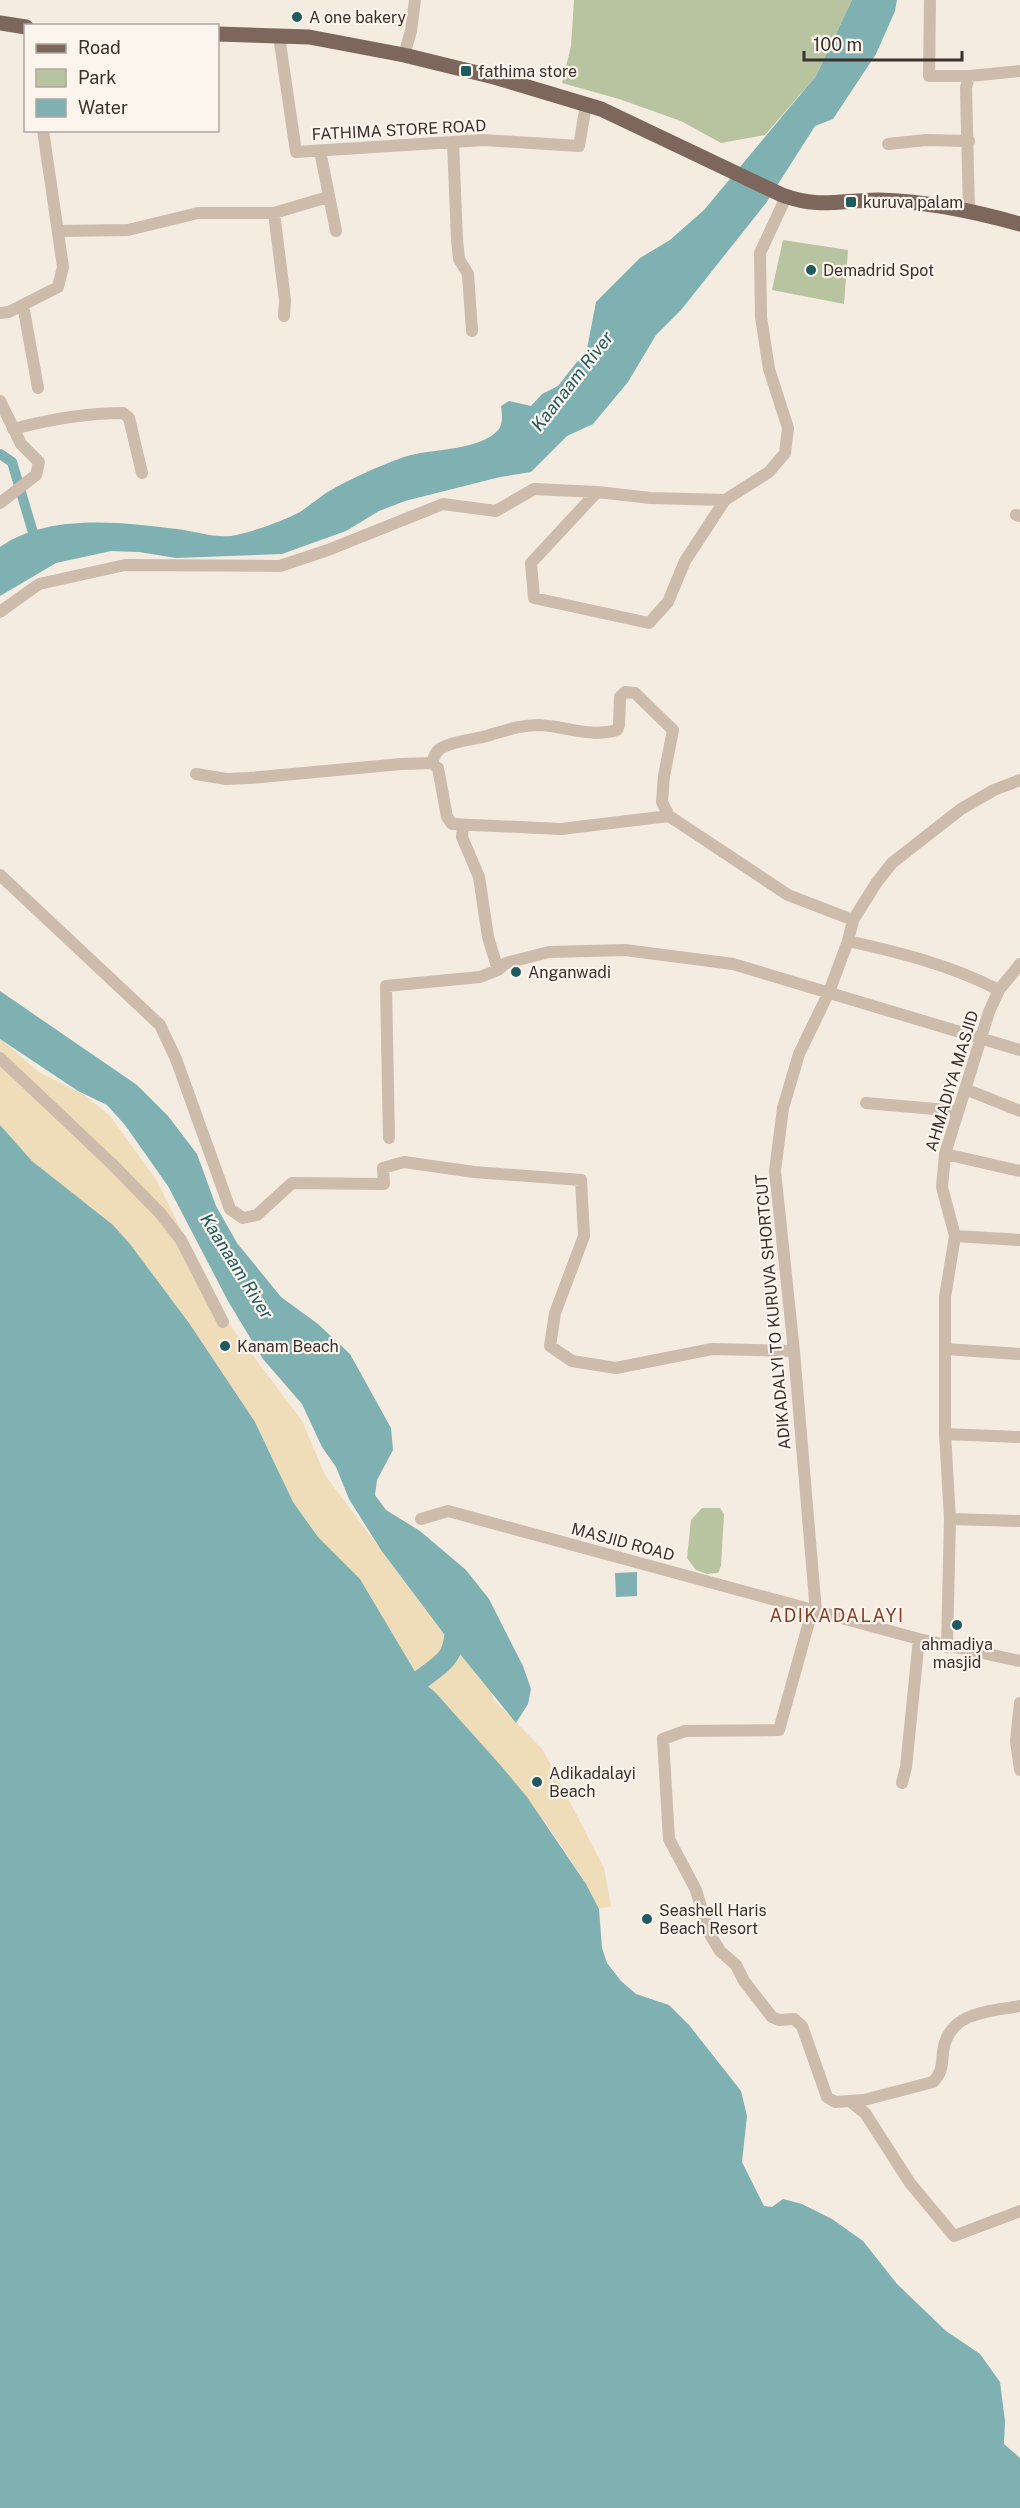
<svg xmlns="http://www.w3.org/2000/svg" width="1020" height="2508" font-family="'Public Sans',sans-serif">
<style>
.green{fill:#b8c4a0}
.sand{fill:#efdcb8}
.water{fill:#7fb0b2}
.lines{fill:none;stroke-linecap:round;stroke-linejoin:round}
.canal{stroke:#7fb0b2;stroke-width:10}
.river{stroke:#7fb0b2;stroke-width:20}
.minor{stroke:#cdbbac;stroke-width:12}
.major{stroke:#7d675c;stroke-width:15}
.poi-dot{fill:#1f5a5e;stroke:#fbf5ee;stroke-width:2}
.labels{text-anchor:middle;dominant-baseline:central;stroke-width:4.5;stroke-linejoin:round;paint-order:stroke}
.poi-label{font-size:16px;fill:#3b302b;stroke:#fbf5ee;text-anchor:start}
.street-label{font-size:16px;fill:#3b302b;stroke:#fbf5ee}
.water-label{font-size:18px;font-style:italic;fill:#1f5a5e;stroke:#fbf5ee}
.neighbourhood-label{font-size:18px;letter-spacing:1.5px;fill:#8c3b22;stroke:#fbf5ee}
</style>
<rect width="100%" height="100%" fill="#f4ebe1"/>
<path class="green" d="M574,0H852L816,76L765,135L721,143L681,121L619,99L562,83L571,46Z
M783,240L848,250L844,304L772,290Z
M702,1508H720L724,1514L721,1566L718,1573L707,1574L696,1570L687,1558L691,1520Z"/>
<path class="sand" d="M0,1039L39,1072L86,1096L110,1116L157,1181L224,1317L302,1421L325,1475L454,1648L488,1671L493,1699L543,1750L604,1868L611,1906L599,1909C558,1828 495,1759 435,1692L420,1680L360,1579L318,1537L293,1502L255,1422L189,1323L130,1244L113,1225L32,1161L0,1125Z"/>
<path class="water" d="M852,0H897L895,11L876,54L833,119L815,126L766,203L681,310L656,335L628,382L593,424L567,436L531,472L500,477L405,501L379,511L346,531L282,554L176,558L139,552L111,551L56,563L0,596V547C48,513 122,522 177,529C194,531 214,538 231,536C250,533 283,521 300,512C309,506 317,499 326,493C351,478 377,467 404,457C430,448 480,452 499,429C503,423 502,413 501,406L509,401L531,406L542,394L558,386L587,349L596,302L640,258L670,240L704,210L816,76Z
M0,991L137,1085L168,1116L197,1154L216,1206L237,1243L281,1297L318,1324L350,1354L391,1428L393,1450L377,1480L375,1495L386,1510L420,1531L466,1570L489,1599L523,1666L531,1689L528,1704L516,1723L447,1638L381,1550L349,1499L336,1467L322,1447L302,1404L263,1359L228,1301L168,1186L125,1125L107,1105L78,1091L0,1039Z
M0,1125L32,1161L113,1225L130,1244L189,1323L255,1422L293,1502L318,1537L360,1579L420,1680L435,1692L502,1767L527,1797L586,1884L599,1909L602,1948L607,1963L621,1981L636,1994L669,2005L689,2025L741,2091L747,2116L742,2162L764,2206L772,2207L783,2199L802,2204L832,2219L863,2241L897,2284L946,2331L980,2354L1000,2382L1005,2421L1004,2444L1020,2458V2508H0Z
M637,1572V1596L616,1597L615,1573Z"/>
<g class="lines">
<path class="canal" d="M0,454L12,462L37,546"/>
<path class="river" d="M420,1680C450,1658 453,1658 456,1621"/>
<path class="minor" d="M930,0L929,76H969
M279,36L296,152L484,140L579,146L586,105
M404,55L411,31L415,0
M453,142L457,240L459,259L468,274L472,331
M888,144L926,140L969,141
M320,151L336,231
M969,210L966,88L969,76L1020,71
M274,213L285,300L284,316
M58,231L128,230L198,213H274L328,197
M23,305L38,388
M0,313L9,312L58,287L63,267L43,130
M0,401L21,444L39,462L36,475L0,503
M13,429C51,419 85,413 123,413L129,418L142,473
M597,492L651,498L725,500
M1016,515L1020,516
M0,612L39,584L125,565L280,566L328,550L443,504L496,511L534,489L597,492L531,563L534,598L649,623L668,602L685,561L725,500L769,472L785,453L788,428L769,369L761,317L760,253L786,197
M432,763C434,757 435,752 441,748C456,740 474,740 490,735C507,730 521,725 539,725C565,726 591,738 617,730L619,725L620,697L625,692L635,693L673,730L664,776L662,802L669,816
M196,774L226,779L250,778L401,764L432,763L438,768L447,817L452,824L561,829L669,816L788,895L853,920
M463,825L462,837L479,877L488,937L498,970
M0,875L160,1025L176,1059L230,1209L243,1218L257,1215L292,1183L384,1184L383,1168L404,1162L474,1172L581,1180L584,1236L555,1313L550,1346L572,1361L616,1368L712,1349L794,1351
M848,941C902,953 950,965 999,990
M0,1058L112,1164L160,1213L181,1240L223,1322
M965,1089L1020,1111
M866,1103L958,1111
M389,1138L386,986L480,977L498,970L506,963L549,952L625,950L733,964L1020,1050
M945,1154L1020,1171
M955,1236L1020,1240
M945,1349L1020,1354
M945,1434L1020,1437
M421,1519L448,1511L919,1639L1020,1661
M950,1519L1020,1521
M816,1612L794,1351L775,1171L783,1108L799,1054L829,992L848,941L853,920L877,882L892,863L961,809L994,790L1020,780
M816,1612L809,1622L779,1730L685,1731L663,1739L669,1839L696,1890L708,1931L720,1951L736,1965L744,1981L772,2017L779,2020L794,2019L802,2026L827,2097L835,2102L864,2100L933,2082C942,2073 942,2065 943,2052C948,2012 987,2012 1020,2006
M947,1647L950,1519L945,1434V1297L955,1236L942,1187L945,1154L989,1012L999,990L1020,964
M1020,1703L1016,1741L1020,1770
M902,1783L906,1767L919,1639
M850,2101L865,2113L910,2183L954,2236L1020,2211"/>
<path class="major" d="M0,23L26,27
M218,34L309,37L404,55L494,77L601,109L782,195C820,209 841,200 878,200C927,201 973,211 1020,224"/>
</g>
<g class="poi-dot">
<circle cx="297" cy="17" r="6"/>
<rect x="460" y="65" width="12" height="12" rx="3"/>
<rect x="845" y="196" width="12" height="12" rx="3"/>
<circle cx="811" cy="270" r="6"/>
<circle cx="516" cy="972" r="6"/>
<circle cx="225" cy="1346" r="6"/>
<circle cx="957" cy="1625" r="6"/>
<circle cx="537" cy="1782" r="6"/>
<circle cx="647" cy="1919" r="6"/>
</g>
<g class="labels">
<g class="poi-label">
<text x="309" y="17">A one bakery</text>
<text x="478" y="71">fathima store</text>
<text x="863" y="202">kuruva palam</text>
<text x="823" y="270">Demadrid Spot</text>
<text x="528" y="972">Anganwadi</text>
<text x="237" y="1346">Kanam Beach</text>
<text x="957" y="1644" text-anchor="middle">ahmadiya<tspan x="957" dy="18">masjid</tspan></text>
<text x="549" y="1773">Adikadalayi<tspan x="549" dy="18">Beach</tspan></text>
<text x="659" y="1910">Seashell Haris<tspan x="659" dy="18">Beach Resort</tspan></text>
</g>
<g class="street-label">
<text transform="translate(399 130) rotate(-3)">FATHIMA STORE ROAD</text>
<text transform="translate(952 1081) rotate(-73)">AHMADIYA MASJID</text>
<text transform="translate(773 1312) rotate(-95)">ADIKADALYI TO KURUVA SHORTCUT</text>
<text transform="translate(623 1542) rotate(15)">MASJID ROAD</text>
</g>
<g class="water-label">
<text transform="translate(572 381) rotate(-52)">Kaanaam River</text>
<text transform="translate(237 1266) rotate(58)">Kaanaam River</text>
</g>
<g class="neighbourhood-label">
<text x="837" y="1615">ADIKADALAYI</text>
</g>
</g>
<rect x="24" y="24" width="195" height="108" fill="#fbf5ee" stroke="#aea6a0" stroke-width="1.5"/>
<rect x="36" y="44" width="30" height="9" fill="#7d675c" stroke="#aea6a0" stroke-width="1.5"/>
<text x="78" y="54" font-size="18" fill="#3b302b">Road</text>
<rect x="36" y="69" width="30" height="18" fill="#b8c4a0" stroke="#aea6a0" stroke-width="1.5"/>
<text x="78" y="84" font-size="18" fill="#3b302b">Park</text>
<rect x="36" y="99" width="30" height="18" fill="#7fb0b2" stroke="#aea6a0" stroke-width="1.5"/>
<text x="78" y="114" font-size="18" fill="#3b302b">Water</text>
<path d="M804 51v9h158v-9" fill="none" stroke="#3b302b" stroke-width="3"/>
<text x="813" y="51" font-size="18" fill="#3b302b" stroke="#fbf5ee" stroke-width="4.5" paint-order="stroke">100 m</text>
</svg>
